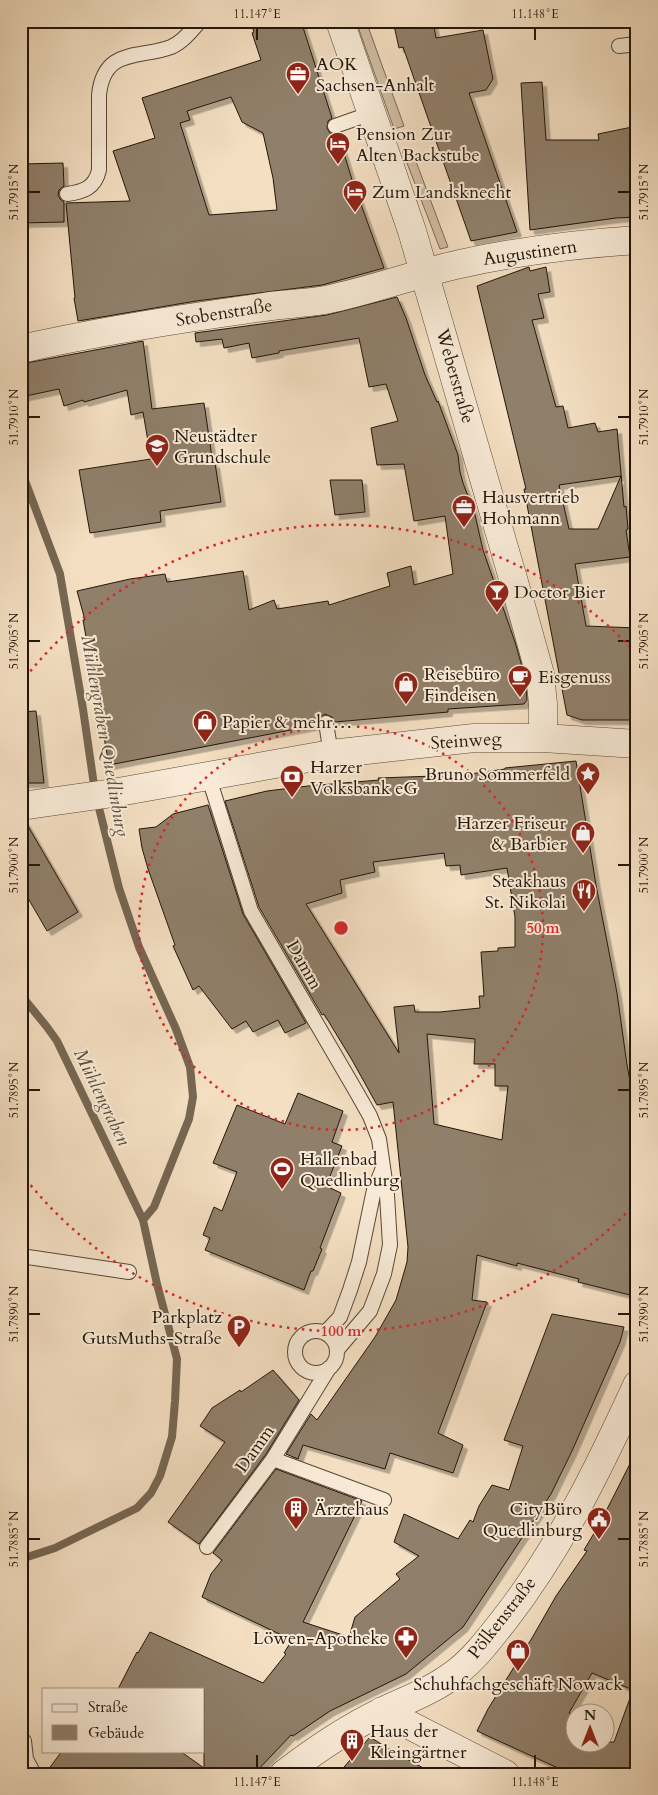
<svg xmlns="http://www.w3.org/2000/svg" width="658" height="1795" font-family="Cardo,serif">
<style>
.green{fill:#d0bda3;stroke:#7a6a56}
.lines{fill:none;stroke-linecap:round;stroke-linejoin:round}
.stream{stroke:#766653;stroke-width:8}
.building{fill:#907f6a;stroke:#23160a;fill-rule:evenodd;filter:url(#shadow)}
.service-casing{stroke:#574838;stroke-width:16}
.minor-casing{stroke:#574838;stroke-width:29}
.service{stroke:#f8ead7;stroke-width:14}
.minor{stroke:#f8ead7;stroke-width:28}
.ticks{fill:none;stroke:#23160a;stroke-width:2}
.ring{fill:none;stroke:#d62828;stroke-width:2.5;stroke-dasharray:2.5 5}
.labels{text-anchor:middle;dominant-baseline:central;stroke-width:4;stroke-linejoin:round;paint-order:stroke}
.poi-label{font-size:18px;fill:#23160a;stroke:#f8ead7;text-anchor:start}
.street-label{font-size:18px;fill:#23160a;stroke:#f8ead7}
.water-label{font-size:19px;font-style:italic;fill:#5a4b3a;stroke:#f8ead7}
.centre{fill:#d62828;stroke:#f8ead7;stroke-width:2.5}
.ring-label{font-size:15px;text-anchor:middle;font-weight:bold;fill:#d62828;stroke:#f8ead7;stroke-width:4;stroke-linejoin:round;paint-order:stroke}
.neatline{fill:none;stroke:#23160a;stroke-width:2}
.ticks-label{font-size:12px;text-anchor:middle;fill:#23160a}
</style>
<defs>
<filter id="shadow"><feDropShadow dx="4.5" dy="4.5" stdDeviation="0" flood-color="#0004"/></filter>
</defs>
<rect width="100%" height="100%" fill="#f4dfc2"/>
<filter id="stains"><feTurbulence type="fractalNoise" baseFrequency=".004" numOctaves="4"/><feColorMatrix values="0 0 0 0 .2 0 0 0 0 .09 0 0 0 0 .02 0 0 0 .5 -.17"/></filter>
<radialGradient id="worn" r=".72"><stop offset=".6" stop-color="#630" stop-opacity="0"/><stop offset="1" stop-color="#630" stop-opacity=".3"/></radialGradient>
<path class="green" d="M356,21H366L404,126L394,129Z
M411,148L448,247L440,249L402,150Z"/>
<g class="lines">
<path class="stream" d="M21,470L60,574L83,709L95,792L119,888L139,947L176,1029L190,1067L193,1097L189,1119L154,1207L143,1220
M21,995L47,1027L57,1041L143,1220L157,1284L177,1359L175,1401L172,1437L160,1476L151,1493L137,1508L55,1548L21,1559"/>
</g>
<path class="building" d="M250,21H301L332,118L328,121L327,128L330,133L338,134L357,196H358L384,268L322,285L196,301L78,321L74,298H75L66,203L130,201L113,151L155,138L142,98L261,60L252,33L254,32ZM231,97L242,122L263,133L273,178L277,210L209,215L180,123L190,120L187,111Z
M393,21H433L436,38L483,30L493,79L486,90L469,93L517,232L471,241L403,47L399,48Z
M542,82L546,140H599L598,134L637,126V217L616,218L530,230L521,83Z
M63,163L64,186L59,190L58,195L60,199L64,202V222L21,223V164Z
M529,267L530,271L546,267L550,292L538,294L544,318L532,320L556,407L563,406L568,428L595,423L598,432L617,429L624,507L626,506L628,529L626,530L630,557L575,564L586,626L637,628V720H582L567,715L524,489H526L477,286ZM621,476L598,529H569L559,485Z
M397,297L406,318L425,375L437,402L438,401L458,455L460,472L463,483L475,515L483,550L515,642L525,677L527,700L524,704L448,709V712L335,722L332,717L325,714L320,717L317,725L109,765L83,620H85L77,591L130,579L165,574L167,582L243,571L249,610L274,600L277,609L328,601L329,605L390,586L387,573L411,566L414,585L453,574L445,516L414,521L404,464L377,465L371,428L398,421L386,384L369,387L359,338L279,351V353L252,358L249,343L224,348L222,339L196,342L195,333L327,315Z
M143,341L152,409L204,403L213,464L215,463L221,502L160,511L161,522L90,533L79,470L151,459L143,412L131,415L127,390L84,402L83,400L64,406L59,389L21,397V364Z
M330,480H362L365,512L335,515Z
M36,711L44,783H21V712Z
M576,761L596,885L617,993L627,1065L637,1118V1286L634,1296L578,1282L579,1279L517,1263V1266L477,1255L472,1300L487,1302L438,1433L463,1445L453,1473L390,1453L385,1469L303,1445L298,1459L286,1454L311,1414L317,1420L375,1337L396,1300L407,1262L408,1247L393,1102L377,1105L352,1060L324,1014L322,1015L259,907L225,801L267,791L308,786L379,780L378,778L463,775L505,769V768ZM444,853L446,866L460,865L461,875L507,868L515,917V947L498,948V951L481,952L484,996H479L480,1008L440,1012H415L414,1005L394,1007L399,1053L306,904L342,893L340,880L375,872L373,862ZM427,1034L475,1039L474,1064H495V1086H508L502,1140L434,1124Z
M208,805L243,914L306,1023L285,1033L278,1020L253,1032L246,1021L232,1029L199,986L193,990L173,946L175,945L148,869L142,848L139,829L156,827L173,814Z
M21,821H25L78,912L47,931L21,886Z
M298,1093L343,1111L332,1142L342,1146L326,1186L341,1193L320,1248L322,1249L313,1271H311L304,1290L205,1250L210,1238L203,1235L214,1207L222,1211L237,1172L213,1163L237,1105L285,1124Z
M552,1314L624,1327L620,1342L572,1451L551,1494L463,1627L406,1674L330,1711L293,1736L291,1735L254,1774H45L62,1751H180L204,1768V1689H118L137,1652L138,1653L150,1632L263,1683L286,1654L284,1653L292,1640L202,1597L211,1574L222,1560L213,1553L276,1469L362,1501L303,1622L349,1637L355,1617L400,1579L396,1574L419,1556L394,1542L404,1514L458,1539L470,1520L473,1522L479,1506L492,1485L509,1490L523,1446L504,1440Z
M273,1370L299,1400L266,1454L199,1544L168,1522L225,1442L200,1426L212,1408L240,1390L241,1392Z
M637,1450V1774H571L477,1731L488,1709L532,1638L556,1596L587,1551L584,1550L599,1525ZM592,1673L633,1690L614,1742H576V1716L569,1713Z
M370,1737L389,1749L434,1774H338Z"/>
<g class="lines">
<defs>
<path id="service" d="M619,46L637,44
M335,126L372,113
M67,194C83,192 95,188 99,170V95C104,47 139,59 171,47C183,42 192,30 200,21
M326,723L331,754
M208,775L251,911L357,1093L370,1116L379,1139L387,1195L390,1245L384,1274L370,1311L337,1350
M21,1256L129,1272
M295 1352a21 21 0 1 1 42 0a21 21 0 1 1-42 0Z
M325,1333L340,1317L350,1290L359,1262L374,1190L383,1168
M273,1459L384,1500
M207,1547L273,1459L329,1368
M24,1741L26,1759L34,1774"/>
<path id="minor" d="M340,21L412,231L523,613L540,674L543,704V738
M21,349C99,331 178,319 257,308C279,304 302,304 325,300C371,291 414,274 460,264C518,251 578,244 637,240
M21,806L113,793L331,754L474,738H543L637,744
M382,1711L505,1774
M284,1774C315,1750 348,1728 383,1711C409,1699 434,1690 457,1672C476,1657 490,1638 505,1619C560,1548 600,1466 637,1385"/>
</defs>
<use href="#service" class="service-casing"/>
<use href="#minor" class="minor-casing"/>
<use href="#service" class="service"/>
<use href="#minor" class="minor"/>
</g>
<path class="ticks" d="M257,28V40M535,28V40M28,192H40M618,192H630M28,417H40M618,417H630M28,641H40M618,641H630M28,865H40M618,865H630M28,1090H40M618,1090H630M28,1314H40M618,1314H630M28,1539H40M618,1539H630M257,1755V1768M535,1755V1768"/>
<g class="ring">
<circle cx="341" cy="928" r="202"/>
<path d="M636 1203A403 403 0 0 1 21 1173M21 683A403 403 0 0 1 636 653"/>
</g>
<defs>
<symbol id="office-pin" viewBox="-11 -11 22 30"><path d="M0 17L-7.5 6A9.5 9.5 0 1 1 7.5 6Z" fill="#8f2418" stroke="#f8ead7"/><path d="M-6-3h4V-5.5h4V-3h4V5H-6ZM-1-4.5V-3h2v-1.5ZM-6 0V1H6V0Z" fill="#fff"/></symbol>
<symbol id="hotel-pin" viewBox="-11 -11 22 30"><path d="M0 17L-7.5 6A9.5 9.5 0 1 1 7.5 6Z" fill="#8f2418" stroke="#f8ead7"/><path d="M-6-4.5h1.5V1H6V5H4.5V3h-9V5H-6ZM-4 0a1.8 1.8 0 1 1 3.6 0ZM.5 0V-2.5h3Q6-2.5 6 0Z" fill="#fff"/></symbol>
<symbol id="school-pin" viewBox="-11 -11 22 30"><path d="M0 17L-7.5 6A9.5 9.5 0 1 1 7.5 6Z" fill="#8f2418" stroke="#f8ead7"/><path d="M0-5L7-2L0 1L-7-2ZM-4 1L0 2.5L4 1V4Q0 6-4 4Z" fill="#fff"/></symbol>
<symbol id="bar-pin" viewBox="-11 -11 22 30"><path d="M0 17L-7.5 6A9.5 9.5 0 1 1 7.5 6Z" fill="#8f2418" stroke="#f8ead7"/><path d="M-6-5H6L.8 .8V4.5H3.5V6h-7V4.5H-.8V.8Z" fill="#fff"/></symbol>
<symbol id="cafe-pin" viewBox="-11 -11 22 30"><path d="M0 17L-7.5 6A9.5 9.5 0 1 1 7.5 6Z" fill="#8f2418" stroke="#f8ead7"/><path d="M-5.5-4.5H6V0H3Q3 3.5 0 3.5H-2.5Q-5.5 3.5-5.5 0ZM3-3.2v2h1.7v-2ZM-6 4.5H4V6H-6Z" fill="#fff"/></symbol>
<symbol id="shop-pin" viewBox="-11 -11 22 30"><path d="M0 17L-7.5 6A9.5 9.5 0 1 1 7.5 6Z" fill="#8f2418" stroke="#f8ead7"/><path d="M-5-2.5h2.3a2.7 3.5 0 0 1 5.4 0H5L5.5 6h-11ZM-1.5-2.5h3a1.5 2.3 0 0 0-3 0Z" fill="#fff"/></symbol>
<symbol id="sight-pin" viewBox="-11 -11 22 30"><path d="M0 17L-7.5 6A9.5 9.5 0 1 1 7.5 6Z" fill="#8f2418" stroke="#f8ead7"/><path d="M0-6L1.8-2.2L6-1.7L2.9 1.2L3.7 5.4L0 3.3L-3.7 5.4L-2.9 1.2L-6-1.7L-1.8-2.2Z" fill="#fff"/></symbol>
<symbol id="bank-pin" viewBox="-11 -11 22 30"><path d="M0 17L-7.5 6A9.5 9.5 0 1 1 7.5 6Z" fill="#8f2418" stroke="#f8ead7"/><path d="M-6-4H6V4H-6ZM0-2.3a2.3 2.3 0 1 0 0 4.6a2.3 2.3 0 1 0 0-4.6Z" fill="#fff"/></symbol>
<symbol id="restaurant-pin" viewBox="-11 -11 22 30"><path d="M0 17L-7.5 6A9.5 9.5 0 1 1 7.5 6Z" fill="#8f2418" stroke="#f8ead7"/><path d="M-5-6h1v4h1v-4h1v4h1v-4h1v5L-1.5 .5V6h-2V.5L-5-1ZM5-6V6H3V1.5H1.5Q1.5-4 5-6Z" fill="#fff"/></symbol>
<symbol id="stadium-pin" viewBox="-11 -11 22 30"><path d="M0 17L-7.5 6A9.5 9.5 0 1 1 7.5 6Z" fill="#8f2418" stroke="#f8ead7"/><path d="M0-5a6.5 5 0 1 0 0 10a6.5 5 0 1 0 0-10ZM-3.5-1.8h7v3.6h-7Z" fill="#fff"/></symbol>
<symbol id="parking-pin" viewBox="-11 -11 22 30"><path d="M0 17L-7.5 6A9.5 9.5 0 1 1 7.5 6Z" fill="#8f2418" stroke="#f8ead7"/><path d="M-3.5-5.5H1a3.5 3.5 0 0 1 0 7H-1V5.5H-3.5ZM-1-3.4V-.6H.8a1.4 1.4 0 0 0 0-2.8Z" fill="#fff"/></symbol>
<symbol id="building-pin" viewBox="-11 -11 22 30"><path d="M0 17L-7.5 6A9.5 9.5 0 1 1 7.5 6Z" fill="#8f2418" stroke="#f8ead7"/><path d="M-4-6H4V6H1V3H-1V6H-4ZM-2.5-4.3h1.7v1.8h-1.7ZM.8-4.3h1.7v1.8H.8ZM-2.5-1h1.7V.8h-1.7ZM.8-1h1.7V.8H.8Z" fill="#fff"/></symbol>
<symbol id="civic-pin" viewBox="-11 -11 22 30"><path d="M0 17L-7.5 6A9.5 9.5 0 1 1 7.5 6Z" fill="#8f2418" stroke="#f8ead7"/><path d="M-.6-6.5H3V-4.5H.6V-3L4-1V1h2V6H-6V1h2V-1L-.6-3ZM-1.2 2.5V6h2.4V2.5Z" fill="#fff"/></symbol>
<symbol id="pharmacy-pin" viewBox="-11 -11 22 30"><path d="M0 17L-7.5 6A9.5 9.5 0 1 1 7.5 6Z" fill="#8f2418" stroke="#f8ead7"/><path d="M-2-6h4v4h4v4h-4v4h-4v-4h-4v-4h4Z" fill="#fff"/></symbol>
</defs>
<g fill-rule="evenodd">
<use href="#office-pin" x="284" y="60" width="28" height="38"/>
<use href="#hotel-pin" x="324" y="130" width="28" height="38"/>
<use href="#hotel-pin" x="341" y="178" width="28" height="38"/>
<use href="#school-pin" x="143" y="432" width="28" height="38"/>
<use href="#office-pin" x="450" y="493" width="28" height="38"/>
<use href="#bar-pin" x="483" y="578" width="28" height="38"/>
<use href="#cafe-pin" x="506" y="663" width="28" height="38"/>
<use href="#shop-pin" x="392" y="670" width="28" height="38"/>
<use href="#shop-pin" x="191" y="708" width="28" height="38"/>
<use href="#sight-pin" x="574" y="760" width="28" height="38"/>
<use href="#bank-pin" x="278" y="763" width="28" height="38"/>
<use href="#shop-pin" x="569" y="819" width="28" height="38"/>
<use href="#restaurant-pin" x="570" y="877" width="28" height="38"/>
<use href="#stadium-pin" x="268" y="1155" width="28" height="38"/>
<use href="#parking-pin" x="225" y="1313" width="28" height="38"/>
<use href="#building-pin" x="282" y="1495" width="28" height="38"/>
<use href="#civic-pin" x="585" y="1505" width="28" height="38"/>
<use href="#pharmacy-pin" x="392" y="1624" width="28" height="38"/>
<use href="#shop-pin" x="504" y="1637" width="28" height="38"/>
<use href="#building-pin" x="338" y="1727" width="28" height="38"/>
</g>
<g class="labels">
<g class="poi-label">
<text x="316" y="64">AOK<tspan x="316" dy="21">Sachsen-Anhalt</tspan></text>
<text x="356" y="134">Pension Zur<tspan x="356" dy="21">Alten Backstube</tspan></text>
<text x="372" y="192">Zum Landsknecht</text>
<text x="174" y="436">Neustädter<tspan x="174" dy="21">Grundschule</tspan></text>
<text x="482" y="497">Hausvertrieb<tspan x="482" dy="21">Hohmann</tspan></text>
<text x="514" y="592">Doctor Bier</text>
<text x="424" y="674">Reisebüro<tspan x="424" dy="21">Findeisen</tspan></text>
<text x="538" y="677">Eisgenuss</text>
<text x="222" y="722">Papier &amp; mehr…</text>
<text x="310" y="767">Harzer<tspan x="310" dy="21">Volksbank eG</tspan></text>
<text x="570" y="774" text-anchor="end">Bruno Sommerfeld</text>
<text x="566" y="823" text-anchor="end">Harzer Friseur<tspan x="566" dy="21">&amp; Barbier</tspan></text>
<text x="566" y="881" text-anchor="end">Steakhaus<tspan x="566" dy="21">St. Nikolai</tspan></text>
<text x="300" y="1159">Hallenbad<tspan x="300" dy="21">Quedlinburg</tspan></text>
<text x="222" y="1317" text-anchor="end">Parkplatz<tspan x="222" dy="21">GutsMuths-Straße</tspan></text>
<text x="314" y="1509">Ärztehaus</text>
<text x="582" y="1509" text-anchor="end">CityBüro<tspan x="582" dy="21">Quedlinburg</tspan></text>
<text x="388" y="1638" text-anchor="end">Löwen-Apotheke</text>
<text x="518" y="1684" text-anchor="middle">Schuhfachgeschäft Nowack</text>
<text x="370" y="1731">Haus der<tspan x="370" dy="21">Kleingärtner</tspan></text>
</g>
<g class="street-label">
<text transform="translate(530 253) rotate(-8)">Augustinern</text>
<text transform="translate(224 313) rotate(-9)">Stobenstraße</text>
<text transform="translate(455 376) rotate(74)">Weberstraße</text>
<text transform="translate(466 741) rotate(-4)">Steinweg</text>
<text transform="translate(304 965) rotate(60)">Damm</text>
<text transform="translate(255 1449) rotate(-55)">Damm</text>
<text transform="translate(502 1618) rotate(-52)">Pölkenstraße</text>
</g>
<g class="water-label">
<text transform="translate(105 736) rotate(80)">Mühlengraben Quedlinburg</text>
<text transform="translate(102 1097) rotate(64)">Mühlengraben</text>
</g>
</g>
<circle cx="341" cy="928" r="8" class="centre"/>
<g class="ring-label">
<text x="543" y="933">50 m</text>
<text x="341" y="1336">100 m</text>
</g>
<rect width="658" height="1795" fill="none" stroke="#f4dfc2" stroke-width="55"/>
<rect x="42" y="1688" width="162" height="65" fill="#f8ead7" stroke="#a39585"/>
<rect x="52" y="1704" width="25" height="8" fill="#f8ead7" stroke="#a39585"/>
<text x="88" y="1712" font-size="15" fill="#23160a">Straße</text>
<rect x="52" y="1725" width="25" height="15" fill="#907f6a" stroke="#a39585"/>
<text x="88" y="1738" font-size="15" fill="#23160a">Gebäude</text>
<g transform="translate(590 1728)"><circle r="24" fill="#f8ead7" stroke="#a39585"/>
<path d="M0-4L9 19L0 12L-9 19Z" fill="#8f2418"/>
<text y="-8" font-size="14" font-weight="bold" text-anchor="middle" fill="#23160a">N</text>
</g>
<rect x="28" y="28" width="602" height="1740" class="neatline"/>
<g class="ticks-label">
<text x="257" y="18">11.147°E</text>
<text x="535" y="18">11.148°E</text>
<text transform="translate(14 192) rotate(-90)" y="4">51.7915°N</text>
<text transform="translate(644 192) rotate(-90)" y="4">51.7915°N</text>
<text transform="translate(14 417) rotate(-90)" y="4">51.7910°N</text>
<text transform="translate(644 417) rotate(-90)" y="4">51.7910°N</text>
<text transform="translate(14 641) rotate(-90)" y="4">51.7905°N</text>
<text transform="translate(644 641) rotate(-90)" y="4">51.7905°N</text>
<text transform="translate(14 865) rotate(-90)" y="4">51.7900°N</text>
<text transform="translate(644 865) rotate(-90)" y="4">51.7900°N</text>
<text transform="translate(14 1090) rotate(-90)" y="4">51.7895°N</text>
<text transform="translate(644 1090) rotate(-90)" y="4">51.7895°N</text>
<text transform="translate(14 1314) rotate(-90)" y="4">51.7890°N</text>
<text transform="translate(644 1314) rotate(-90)" y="4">51.7890°N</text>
<text transform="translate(14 1539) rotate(-90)" y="4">51.7885°N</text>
<text transform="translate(644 1539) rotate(-90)" y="4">51.7885°N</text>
<text x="257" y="1786">11.147°E</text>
<text x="535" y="1786">11.148°E</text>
</g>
<rect width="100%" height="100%" filter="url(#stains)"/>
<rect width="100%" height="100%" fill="url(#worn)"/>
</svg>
